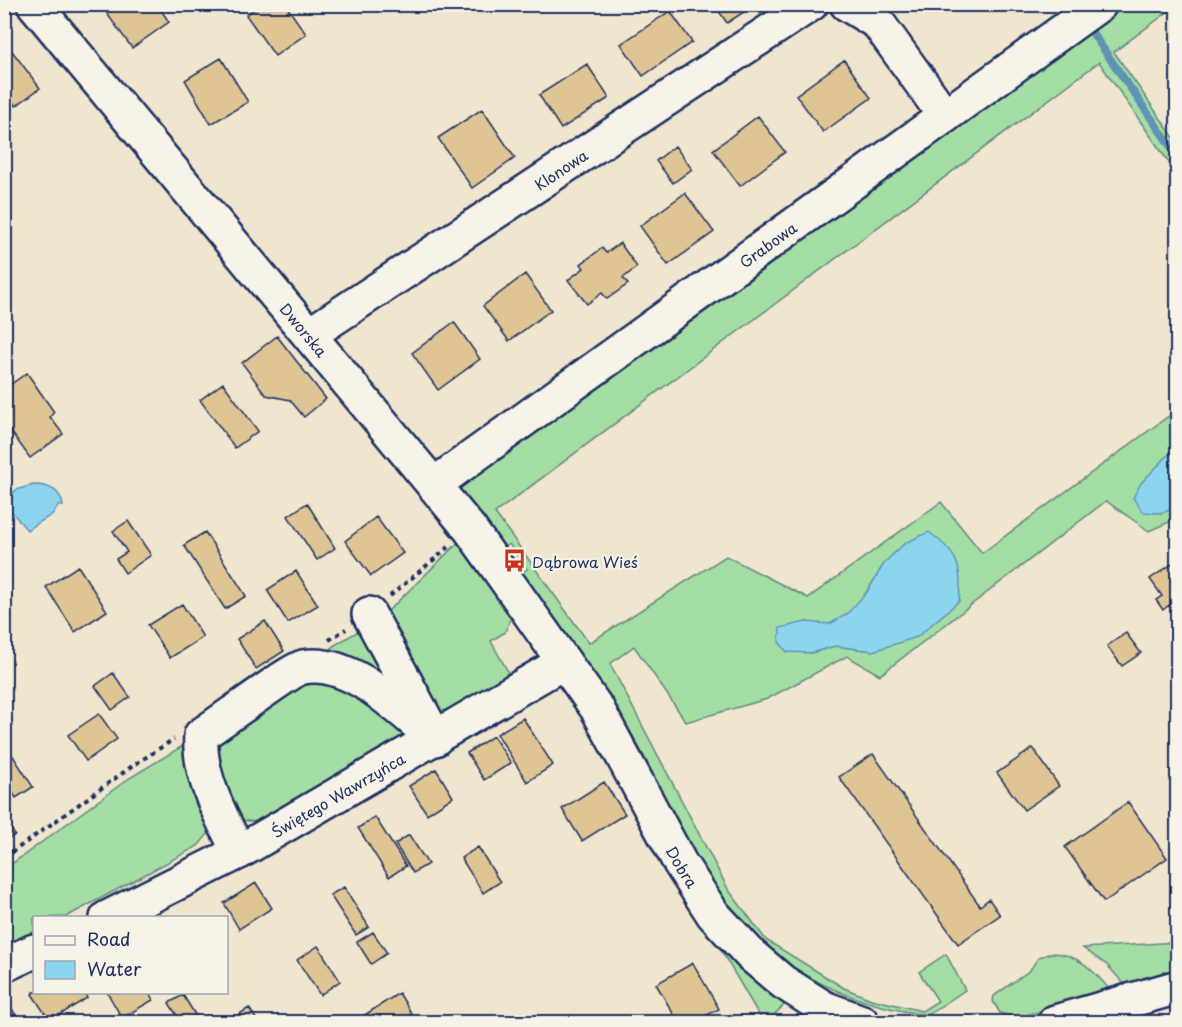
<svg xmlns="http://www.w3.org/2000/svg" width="1182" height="1027" font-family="'Playpen Sans',sans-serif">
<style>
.grass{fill:#a4dea4;stroke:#608681;stroke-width:1.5;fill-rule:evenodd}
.water{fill:#8dd5ef;stroke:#5f93b5;stroke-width:1.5}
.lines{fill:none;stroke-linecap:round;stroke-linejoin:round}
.stream{stroke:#5f93b5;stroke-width:8}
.building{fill:#dfc494;stroke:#1b2f5e;stroke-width:1.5}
.minor-casing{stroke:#1b2f5e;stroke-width:38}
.path{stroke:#1b2f5e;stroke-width:4;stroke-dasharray:4.5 4.5;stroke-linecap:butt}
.minor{stroke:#f7f3e8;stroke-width:33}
.labels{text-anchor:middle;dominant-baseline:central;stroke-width:4.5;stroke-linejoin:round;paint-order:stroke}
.street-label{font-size:15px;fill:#1b2f5e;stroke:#f7f3e8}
.poi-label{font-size:15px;fill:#1b2f5e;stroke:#f7f3e8;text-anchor:start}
</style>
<rect width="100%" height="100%" fill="#f0e5cf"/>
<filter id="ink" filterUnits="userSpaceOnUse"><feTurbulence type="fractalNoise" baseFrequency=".0167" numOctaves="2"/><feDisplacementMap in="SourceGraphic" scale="12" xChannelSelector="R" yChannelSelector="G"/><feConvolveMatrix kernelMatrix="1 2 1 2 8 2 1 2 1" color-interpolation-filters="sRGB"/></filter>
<g filter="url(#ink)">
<path class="grass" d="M1123,5H1177L1114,52L1177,142V174L1099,62L495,513L589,643L726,556L808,598L941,502L982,553L1177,410V446L1141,483L1161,513L1177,507L1176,519L1149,531L1106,501L880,675L847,656L767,699L686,722L634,646L610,664L728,889L766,940L844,988L871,999L922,1011L938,1001L919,972L946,954L965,990L928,1015C826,1002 750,953 698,865C673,823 657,777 632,735C598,679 558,628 518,577L527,569L509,544L501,551L457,486ZM885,562L873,651L835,646L811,653L806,622C813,623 823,626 829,624C852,620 874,581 885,562Z
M462,539L502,592L511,617L505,632L491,641L508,672L502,683L440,720L385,614Z
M367,626L404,703L328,653L333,646Z
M315,680C356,691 382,698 405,736L291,806L255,822L242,820L226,802L211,742L270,696Z
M186,744L210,820L209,833L198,846L66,917L34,918V934L5,947V869L128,779Z
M711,933L784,1005L767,1022H763Z
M1177,942V972L1126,986L1107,965L1083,948Z
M1050,953C1077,952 1095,972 1111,991L1016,1018L1000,1013L993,1001L994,996L1030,970L1038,958Z"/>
<path class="water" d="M1177,446V507L1161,513L1143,512L1133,498L1141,483Z
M33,485C48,485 61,489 63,506H58L53,514L27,530L10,510L8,499L16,490Z
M929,532C957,553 963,565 959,601L917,637L873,651L835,646L811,653L787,652L779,642L780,628L806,622L830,624L847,614L867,592L885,562L905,543Z"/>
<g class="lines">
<path class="stream" d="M1091,31L1178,157"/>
</g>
<path class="building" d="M114,4H157L169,22L132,48L105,11Z
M261,4H285L306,34L275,56L246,15Z
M714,4H756L727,23Z
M670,11L692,42L643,76L621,44Z
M9,47L40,88L16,106L4,91V50Z
M221,58L248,102L211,124L185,80Z
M844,60L871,98L823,132L796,95Z
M587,64L609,98L561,129L539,95Z
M482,109L515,158L472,188L438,138Z
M758,116L785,152L740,186L713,150Z
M675,146L692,169L673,183L656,161Z
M685,193L714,232L668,265L640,226Z
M620,243L637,267L623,278L628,284L607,299L602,293L587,304L568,280L584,268L581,264L602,248L606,253Z
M525,274L551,310L509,341L483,306Z
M454,322L480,359L438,390L412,353Z
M277,336L326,399L304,417L290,400L266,395L242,363Z
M27,373L54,412L50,417L63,434L30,458L4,422V389Z
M223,383L258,431L235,448L200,400Z
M307,503L335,548L317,560L288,516Z
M376,517L403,553L371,576L345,541Z
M128,521L151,555L125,573L116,559L127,552L113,531Z
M205,532L246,596L225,609L184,545Z
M1178,560V617L1169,605L1163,610L1156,600L1162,596L1150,579Z
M78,566L107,611L75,632L46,587Z
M296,571L318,605L288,623L267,590Z
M182,604L203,637L170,658L148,625Z
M265,621L284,651L256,669L237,639Z
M1126,633L1141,653L1122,666L1107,646Z
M113,673L130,697L112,710L95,686Z
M99,714L117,739L86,761L68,735Z
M523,718L553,765L527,782L497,734Z
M493,736L511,763L484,780L467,753Z
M4,742L33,787L16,798L4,779Z
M1033,748L1059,786L1024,810L997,773Z
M873,754L980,906L989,899L1000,915L958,944L839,777Z
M436,769L453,797L427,814L409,786Z
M604,782L625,814L582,841L562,809Z
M1128,802L1167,858L1104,902L1065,847Z
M375,817L406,866L389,877L358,828Z
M4,820L15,835L4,841Z
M409,835L428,864L413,873L395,844Z
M478,847L500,882L483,893L461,858Z
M256,883L272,908L239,929L224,903Z
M344,887L369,927L356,935L330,895Z
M373,932L387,953L371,964L357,942Z
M318,946L340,981L320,995L297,960Z
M693,963L719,1009L694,1022H678L656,984Z
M34,992H84L87,998L50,1021L32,994Z
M107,992H149L153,1000L122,1018Z
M399,993L412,1014L398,1022H359L357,1020Z
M183,995L199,1021L196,1022H181L169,1003Z
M9,1004L20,1022H4V1007Z
M249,1008L258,1022H231L230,1020Z"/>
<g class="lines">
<defs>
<g id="minor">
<path id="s1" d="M34,4L470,529L598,710L680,863L713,914L751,955L783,982L824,1008L862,1022"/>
<path d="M847,4L878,23L945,116"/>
<path id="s2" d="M310,334L811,4"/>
<path id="s3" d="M435,484L1100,4"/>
<path d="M369,614L428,724"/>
<path d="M239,852C221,817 198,775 201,735C217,725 292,669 303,667C351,658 401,711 435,739"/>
<path id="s4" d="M107,918L239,852L564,662"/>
<path d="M4,965L34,951"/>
<path d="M1055,1022L1178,987"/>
</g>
</defs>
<use href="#minor" class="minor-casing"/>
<path class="path" d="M390,596L449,547
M329,640L346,629
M4,858L131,767L174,739"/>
<use href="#minor" class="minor"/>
</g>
</g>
<defs>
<symbol id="bus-bare" viewBox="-9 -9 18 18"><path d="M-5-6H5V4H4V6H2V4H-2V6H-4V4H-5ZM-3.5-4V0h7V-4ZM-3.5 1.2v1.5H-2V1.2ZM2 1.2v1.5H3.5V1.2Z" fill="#c8321e" stroke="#f7f3e8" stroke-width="2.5" paint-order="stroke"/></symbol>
</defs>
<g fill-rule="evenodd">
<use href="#bus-bare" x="498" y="544" width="33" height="33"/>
</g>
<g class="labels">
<g class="street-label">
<text stroke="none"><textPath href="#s2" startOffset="300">Klonowa</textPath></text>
<text stroke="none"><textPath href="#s3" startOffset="410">Grabowa</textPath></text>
<text stroke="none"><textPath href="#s1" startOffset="423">Dworska</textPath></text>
<text stroke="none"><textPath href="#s4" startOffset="262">Świętego Wawrzyńca</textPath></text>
<text stroke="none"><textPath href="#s1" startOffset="1082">Dobra</textPath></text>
</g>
<g class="poi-label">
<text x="532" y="561">Dąbrowa Wieś</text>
</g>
</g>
<rect width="1182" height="1027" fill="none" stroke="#f7f3e8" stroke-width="24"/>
<rect x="12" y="12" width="1158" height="1003" fill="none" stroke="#1b2f5e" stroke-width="2" filter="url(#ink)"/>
<rect x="33" y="916" width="195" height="78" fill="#f7f3e8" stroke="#9fa5b1" stroke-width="1.5"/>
<rect x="45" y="936" width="30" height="9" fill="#f7f3e8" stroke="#9fa5b1" stroke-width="1.5"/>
<text x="87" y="946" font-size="18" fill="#1b2f5e">Road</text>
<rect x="45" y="961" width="30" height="18" fill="#8dd5ef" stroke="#9fa5b1" stroke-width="1.5"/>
<text x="87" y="976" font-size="18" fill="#1b2f5e">Water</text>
</svg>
